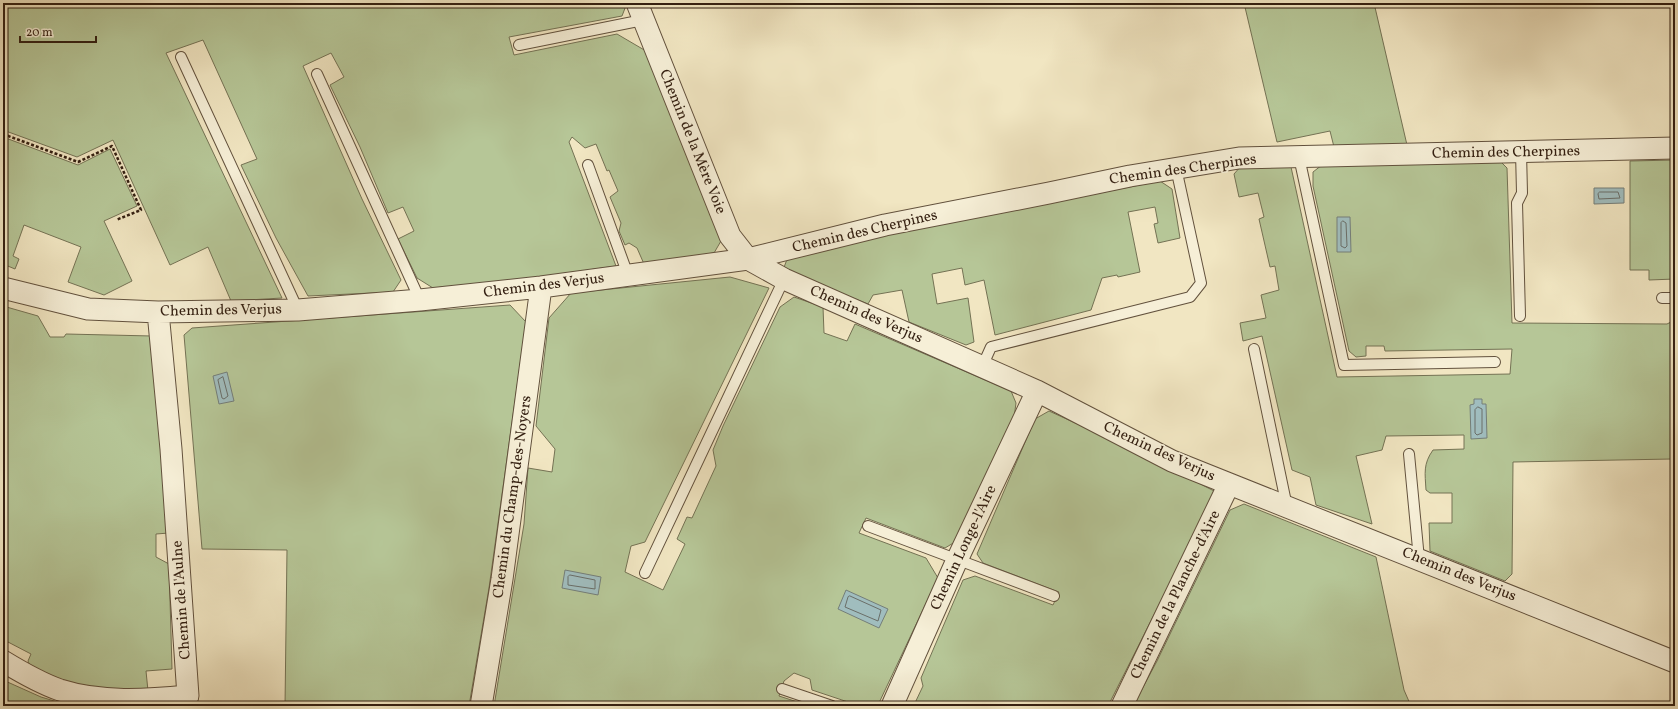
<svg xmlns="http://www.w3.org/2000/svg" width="1678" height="709" font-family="Vollkorn,serif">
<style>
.green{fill:#b6c697;stroke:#747254}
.water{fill:#a0bdbe;stroke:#747e79}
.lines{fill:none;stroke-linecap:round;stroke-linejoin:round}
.shore{stroke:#6a6e68;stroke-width:1}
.service-casing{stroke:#62513d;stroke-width:12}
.minor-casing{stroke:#62513d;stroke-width:23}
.path{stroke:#331f11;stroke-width:2.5;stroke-dasharray:3 2;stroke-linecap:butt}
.service{stroke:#f6efd7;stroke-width:10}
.minor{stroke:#f6efd7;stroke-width:21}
.labels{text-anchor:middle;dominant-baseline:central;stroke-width:3.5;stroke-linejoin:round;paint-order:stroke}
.street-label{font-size:15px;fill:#331f11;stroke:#f6efd7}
</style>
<rect width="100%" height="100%" fill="#f1e6c2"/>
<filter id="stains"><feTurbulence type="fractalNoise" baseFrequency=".005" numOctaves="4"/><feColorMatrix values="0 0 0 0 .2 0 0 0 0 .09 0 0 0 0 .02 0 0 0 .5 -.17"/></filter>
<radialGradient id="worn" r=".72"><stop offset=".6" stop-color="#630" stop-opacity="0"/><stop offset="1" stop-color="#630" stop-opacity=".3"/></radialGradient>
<path class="green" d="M3,3H627L622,16L509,37L514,55L617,34L646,51L721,241L714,253L644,264L637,248L629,243L625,245L619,231L621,223L610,197L618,191L609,170L607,171L596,144L585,148L572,137L569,142L616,266L519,280L433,288L417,278L398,239L414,231L403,207L388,213L360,147L330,85L344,77L331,53L303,66L362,199L401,280L393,292L308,296L276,238L241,165L257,159L203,40L166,53L282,298L231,301L208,247L170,265L113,140L77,157L3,130Z
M1244,3H1374L1407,145L1334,147L1330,131L1277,142Z
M3,137L78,165L110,149L137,206L104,221L132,281L104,295L68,282L81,247L24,225L13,256L19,259L15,269L3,264Z
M1675,160V279L1649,280V270H1630V161Z
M1500,161L1507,168L1512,323L1667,324L1675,320V439H1671L1672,459L1513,462L1512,574L1505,581L1430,551L1429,523H1452V493H1430L1426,490C1425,473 1423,464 1433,450L1464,449V435L1386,436L1382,450L1356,456L1372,524L1316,505L1310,477L1292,470L1262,336L1243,341L1240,323L1266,318L1261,295L1279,290L1275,266L1270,267L1259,219L1264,217L1258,193L1239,197L1234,174L1241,166L1291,167L1337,377L1510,374L1512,349L1385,351L1384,346H1366V356L1356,357L1349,351L1313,186V172L1322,165Z
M1160,181L1172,189L1180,238L1158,243L1154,224L1158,223L1155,207L1128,212L1140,272L1118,277L1117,275L1102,278L1091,310L995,335L984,280L965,285L962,268L932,274L937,304L968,298L974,342L966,345L909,322L902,290L873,295L868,304L783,270L789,254Z
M730,277L769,288L645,542L631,546L625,572L663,590L685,544L677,539L687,517L692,518L716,466L713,450L723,426L780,307L794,297L823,307L824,333L847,341L855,324L1011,391L1016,403L1014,418L955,542L945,548L866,518L859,533L926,558L938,578L878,705L860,706L812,690L810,679L794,673L784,681L779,696L810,706H494L524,524L528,468L552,472L555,449L536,426L549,318L571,293Z
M510,305L526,322L489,588L469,706H285L287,550L202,549L184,335L192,328Z
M3,306L38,316L50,337H64L66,334L152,336L169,533L156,534V557L169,564L172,669L146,671L148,691L96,688L56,679L31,668L28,661L31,654L8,642L3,653Z
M1049,411L1126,446L1216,492L1108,706H907L908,704L914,705L923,686L921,678L963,580L975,576L1053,605L1059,592L983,563L977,554L1035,419Z
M1244,504L1376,557L1404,690L1411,706H1133L1157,661L1230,510Z
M3,680L41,697L71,706H3Z"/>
<path class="water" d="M1594,188H1624V203L1594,204Z
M1337,217H1350L1351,252H1337Z
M227,372L234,401L219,404L213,376Z
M1474,399H1482V404H1486L1487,438L1471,439L1470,405L1474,404Z
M565,570L601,577L598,595L562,588Z
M846,590L888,609L879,628L838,609Z"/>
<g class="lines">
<path class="shore" d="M1600,192H1618L1620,198L1599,199L1598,194Z
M1343,221L1346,223L1347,246L1345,248L1341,246V223Z
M223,377L228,396L224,399L222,398L218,380Z
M1478,407L1482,409V433L1477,435L1475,433V410Z
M570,575L595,580V589L568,585V577Z
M850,596L881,610L878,621L845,607L848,597Z"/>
<defs>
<path id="service" d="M519,45L643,20
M181,57L298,310
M317,74L420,300
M1299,157L1344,365L1495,362
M588,165L628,275
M1662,298H1675
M1520,316L1517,203L1522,193L1521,152
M1254,349L1287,507
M982,367L991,347L1190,297L1201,283L1176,168
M1409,454L1419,559
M868,526L1054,596
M645,573L784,279
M782,689L832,706"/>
<path id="minor" d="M637,3L730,236L748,259L885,225L1049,193L1130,176L1239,158L1675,148
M3,288L88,309L158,312L298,310L420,300L541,287L748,259L784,279L1037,391L1172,461L1675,662
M3,661C21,672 40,683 60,690C101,703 146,700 188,696L171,449L158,312
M481,706L502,579L541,287
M892,706L957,560L1037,391
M1122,706L1229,484"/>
</defs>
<use href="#service" class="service-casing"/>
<use href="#minor" class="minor-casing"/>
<path class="path" d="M3,134L78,162L112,146L141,210L116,220"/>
<use href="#service" class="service"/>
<use href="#minor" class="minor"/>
</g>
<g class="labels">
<g class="street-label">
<text transform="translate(692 142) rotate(68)">Chemin de la Mère Voie</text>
<text transform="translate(1506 153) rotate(-1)">Chemin des Cherpines</text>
<text transform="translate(1183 170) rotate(-8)">Chemin des Cherpines</text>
<text transform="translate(865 232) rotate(-13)">Chemin des Cherpines</text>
<text transform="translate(544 286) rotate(-7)">Chemin des Verjus</text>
<text transform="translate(221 311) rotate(-1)">Chemin des Verjus</text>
<text transform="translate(866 315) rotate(24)">Chemin des Verjus</text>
<text transform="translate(1159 452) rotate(25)">Chemin des Verjus</text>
<text transform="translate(513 497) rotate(-82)">Chemin du Champ-des-Noyers</text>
<text transform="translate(964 548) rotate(-65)">Chemin Longe-l'Aire</text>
<text transform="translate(1459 575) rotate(22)">Chemin des Verjus</text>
<text transform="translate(1176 595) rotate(-64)">Chemin de la Planche-d'Aire</text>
<text transform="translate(182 600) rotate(-94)">Chemin de l'Aulne</text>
</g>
</g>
<rect width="1678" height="709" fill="none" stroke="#f1e6c2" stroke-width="16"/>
<rect x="4" y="4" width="1670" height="701" fill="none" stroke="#331f11" stroke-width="2"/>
<rect x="8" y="8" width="1662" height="693" fill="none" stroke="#331f11"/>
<path d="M20 36v6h76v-6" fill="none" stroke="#331f11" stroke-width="2"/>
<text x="26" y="36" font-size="12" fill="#331f11" stroke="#f6efd7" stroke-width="3" paint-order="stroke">20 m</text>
<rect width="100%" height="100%" filter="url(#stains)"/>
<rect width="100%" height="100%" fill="url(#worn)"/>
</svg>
